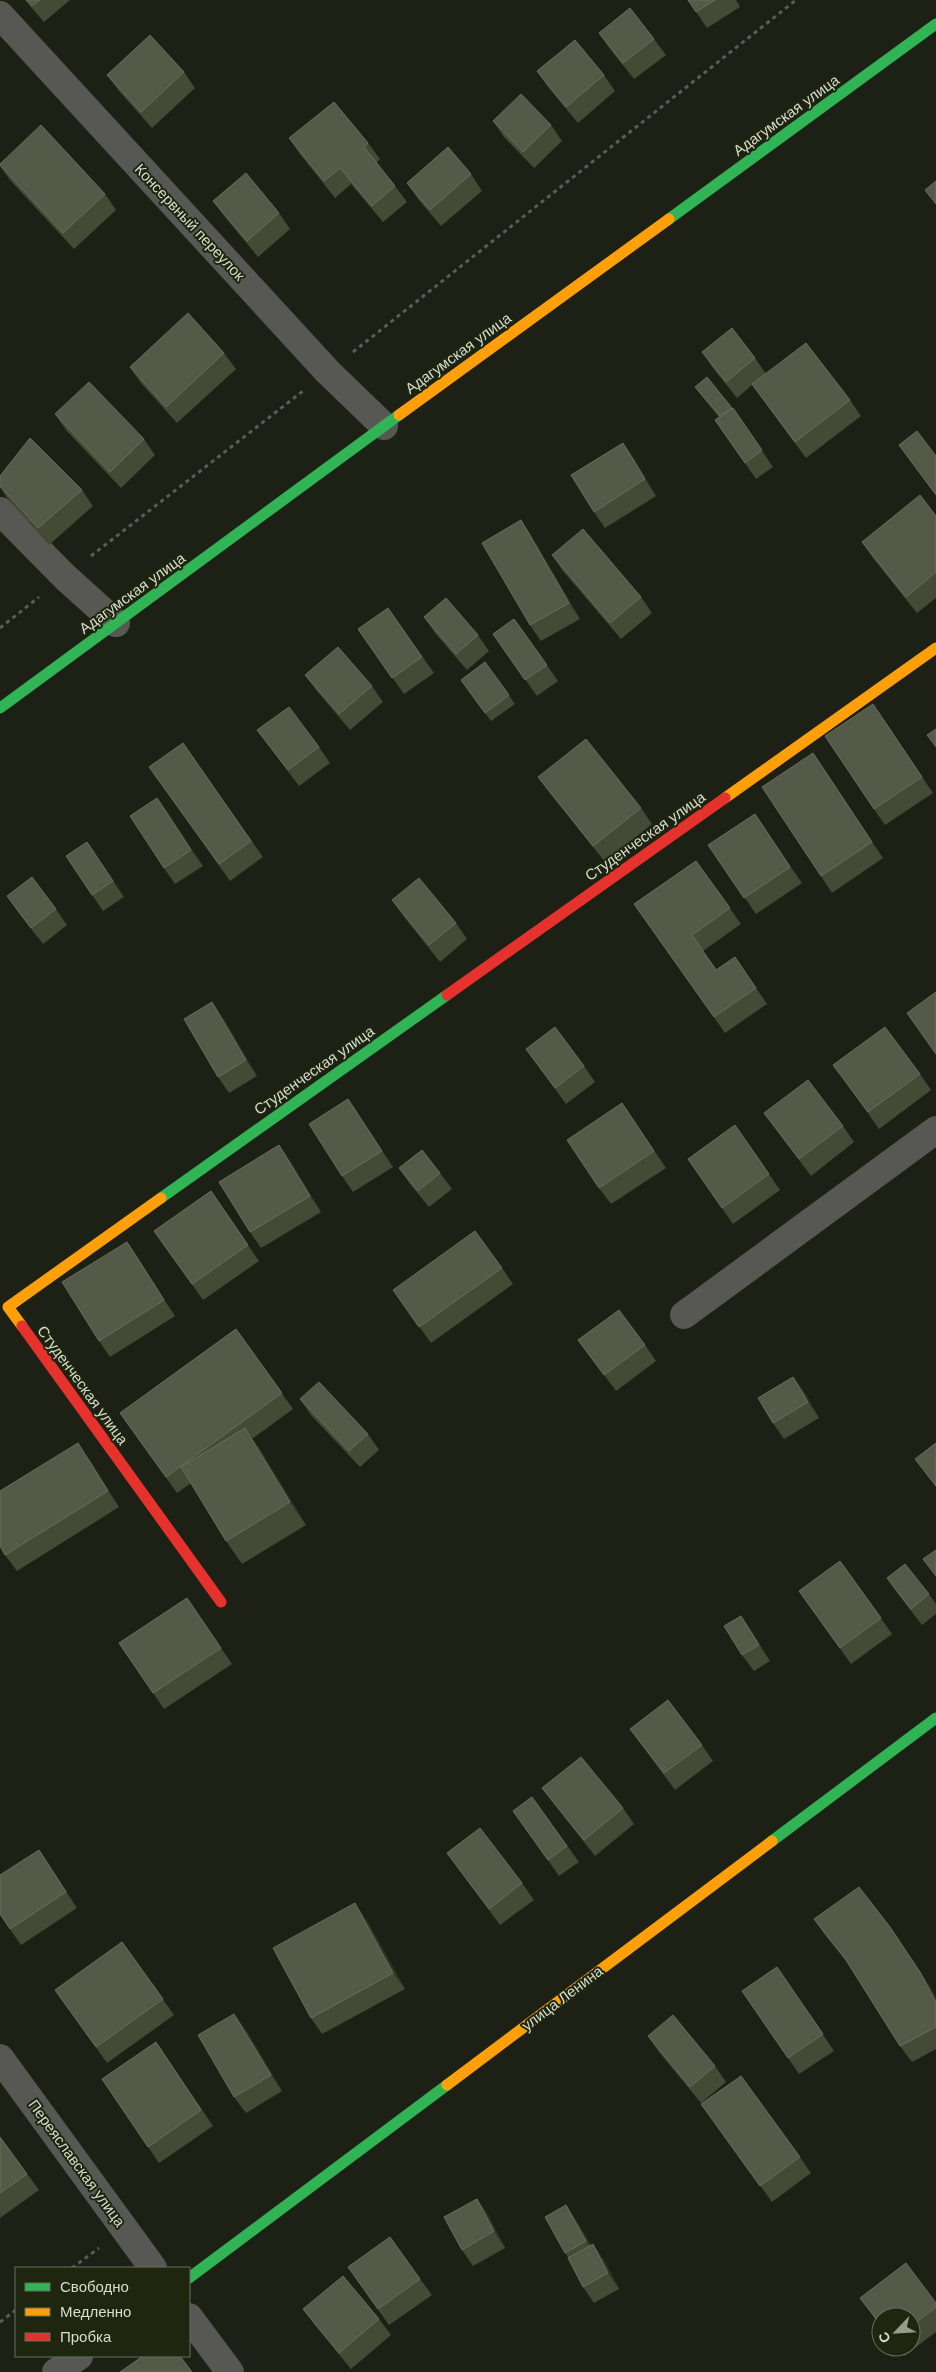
<svg xmlns="http://www.w3.org/2000/svg" width="936" height="2372" font-family="Helvetica,sans-serif">
<style>
.lines{fill:none;stroke-linecap:round;stroke-linejoin:round}
.path{stroke:#5b5d57;stroke-width:3;stroke-dasharray:4 4;stroke-linecap:butt}
.street{stroke:#575853;stroke-width:28}
.fast{stroke:#30b455;stroke-width:11}
.slow{stroke:#ff9f0a;stroke-width:11}
.jam{stroke:#e5322d;stroke-width:11}
.wall{fill:#444a36}
.shaded-wall{fill:#2e3322}
.building{fill:#545a47;stroke:#686e5c}
.labels{text-anchor:middle;dominant-baseline:central;stroke-width:4;stroke-linejoin:round;paint-order:stroke}
.street-label{font-size:15px;fill:#d7ddce;stroke:#1e2610}
</style>
<rect width="100%" height="100%" fill="#1d2115"/>
<g class="lines">
<path class="path" d="M353,352L796,0
M91,556L303,391
M0,628L39,597
M72,2268L99,2248
M0,2322L16,2310"/>
<path class="street" d="M0,15L328,372L384,426
M0,511L65,577L116,623
M684,1315L936,1130
M0,2058L153,2268
M189,2317L230,2372
M56,2372L79,2356"/>
<path class="fast" d="M669,219L936,24
M0,708L399,415
M161,1198L447,995
M772,1841L936,1718
M189,2278L447,2085"/>
<path class="slow" d="M399,415L669,219
M725,798L936,648
M22,1326L8,1307L161,1198
M447,2085L772,1841"/>
<path class="jam" d="M447,995L725,798
M22,1326L221,1602"/>
</g>
<path class="wall" d="M25,0H70L44,22Z
M688,0H736L740,7L707,28Z
M599,33L654,39L666,55L634,79L610,49Z
M537,71L604,75L615,91L578,123L548,87Z
M184,72L195,88L152,128L119,91L107,75Z
M493,121L551,125L562,141L534,168L504,137Z
M289,138L368,143L380,159L376,163L395,186L407,202L383,222L351,184L335,198L300,154Z
M0,166L105,194L116,210L74,249L10,180Z
M471,174L482,191L441,226L418,199L407,183Z
M213,201L279,213L290,229L258,257L225,217Z
M702,352L755,358L766,374L850,400L861,416L806,458L752,385L737,398L713,368Z
M224,353L236,369L177,423L141,383L130,367Z
M695,387L733,408L773,467L756,479L715,420L719,417L701,395Z
M55,414L144,439L155,455L121,488L66,430Z
M623,443L634,459L656,496L605,528L594,512Z
M0,476L82,490L93,506L49,545L7,498L0,487Z
M936,516V598L917,613L873,558L862,542Z
M521,520L532,537L580,619L541,641L530,625Z
M552,555L641,597L652,613L621,639L563,571Z
M388,608L434,673L404,694L358,629Z
M424,617L478,635L489,651L467,670L435,633Z
M514,619L558,681L537,696L493,634Z
M485,662L515,704L491,721L461,680Z
M305,675L372,686L383,702L350,730L317,691Z
M884,720L933,793L885,825L874,809Z
M257,730L319,747L330,763L299,786Z
M183,743L263,857L230,881L149,767Z
M813,753L883,858L832,893L821,876Z
M538,777L641,808L652,824L605,862L550,793Z
M157,798L203,866L175,884L164,868Z
M755,814L802,883L756,914L708,845Z
M87,842L124,897L103,911L92,895Z
M696,861L741,924L703,951L717,970L735,957L767,1004L725,1033L634,904Z
M7,896L56,909L67,925L43,944L18,912Z
M392,900L456,923L467,939L440,962L404,917Z
M223,1018L257,1076L229,1093L218,1077Z
M526,1049L584,1066L595,1082L566,1104Z
M920,1074L931,1090L879,1129L845,1081Z
M348,1099L393,1167L353,1192L342,1176Z
M622,1103L666,1168L611,1204L599,1188Z
M764,1113L843,1126L854,1142L811,1176Z
M735,1125L780,1190L733,1224L688,1159Z
M279,1145L290,1161L321,1212L261,1248L250,1232Z
M399,1168L440,1173L452,1189L429,1207L410,1184Z
M211,1191L259,1261L203,1300L154,1231Z
M127,1242L138,1258L175,1316L110,1357L99,1341Z
M502,1268L513,1284L431,1343L393,1290Z
M236,1329L293,1409L252,1439L261,1451L306,1525L242,1564L226,1541L191,1483L177,1493L120,1413Z
M578,1340L645,1345L656,1361L616,1391Z
M793,1377L805,1393L819,1418L784,1439L773,1423Z
M300,1399L368,1434L379,1450L360,1467L311,1415Z
M936,1443V1487L915,1459Z
M89,1459L119,1507L17,1571L5,1555Z
M840,1561L892,1634L851,1664L799,1591Z
M887,1578L929,1594L936,1604V1614L922,1625L898,1594Z
M187,1598L232,1664L164,1709L153,1693Z
M741,1616L752,1632L770,1661L754,1671L742,1655Z
M630,1729L702,1745L713,1761L675,1790Z
M542,1788L623,1808L634,1824L595,1856L554,1804Z
M532,1797L579,1862L559,1876L513,1811Z
M447,1853L522,1883L534,1900L500,1925Z
M50,1866L77,1908L21,1945L10,1929Z
M366,1919L405,1989L322,2034L311,2018Z
M814,1919L890,1927L931,1988L936,1998V2049L912,2062L900,2046L850,1966L825,1935Z
M122,1942L174,2015L107,2063L55,1990Z
M777,1967L834,2051L799,2074L742,1991Z
M246,2030L282,2091L246,2113L234,2097Z
M648,2036L715,2066L726,2082L701,2103L659,2052Z
M167,2058L213,2126L159,2163L102,2079Z
M713,2120L800,2157L811,2173L772,2202Z
M0,2137L39,2190L0,2218Z
M477,2199L488,2215L505,2248L473,2266L462,2250Z
M566,2205L577,2222L591,2245L604,2260L619,2289L594,2303L583,2287L568,2257L565,2253Z
M348,2267L420,2279L432,2295L389,2325Z
M860,2298L936,2303V2332L904,2356L896,2347H911V2317H881V2327Z
M303,2309L379,2319L391,2335L351,2369L315,2325Z"/>
<path class="shaded-wall" d="M623,443L634,459L656,496L645,479Z
M521,520L532,537L580,619L569,603Z
M873,704L884,720L933,793L922,777Z
M813,753L824,769L883,858L872,842Z
M157,798L169,814L203,866L191,850Z
M755,814L766,830L802,883L790,867Z
M212,1002L223,1018L257,1076L246,1060Z
M348,1099L359,1115L393,1167L382,1151Z
M279,1145L290,1161L321,1212L310,1196Z
M127,1242L138,1258L175,1316L164,1300Z
M793,1377L805,1393L819,1418L808,1402Z
M245,1428L261,1451L306,1525L290,1502Z
M78,1443L89,1459L119,1507L108,1491Z
M741,1616L752,1632L770,1661L759,1645Z
M39,1850L50,1866L77,1908L66,1892Z
M355,1903L366,1919L405,1989L393,1973Z
M890,1927L931,1988L936,1998V2002Z
M234,2014L246,2030L282,2091L271,2075Z
M477,2199L488,2215L505,2248L494,2231Z
M566,2205L577,2222L598,2257L586,2241Z
M593,2244L604,2260L619,2289L608,2273Z"/>
<path class="building" d="M27,0H40L32,6Z
M688,0H715L696,12Z
M630,8L654,39L623,63L599,33Z
M150,35L184,72L141,112L107,75Z
M575,40L604,75L566,107L537,71Z
M521,94L551,125L523,152L493,121Z
M334,102L368,143L364,147L395,186L372,206L340,168L324,181L289,138Z
M41,125L105,194L63,233L0,165V164Z
M448,147L471,174L430,210L407,183Z
M246,173L279,213L247,241L213,201Z
M936,181V204L925,190Z
M188,313L224,353L166,407L130,367Z
M732,328L755,358L726,382L702,352Z
M806,343L850,400L795,442L752,384Z
M707,377L732,408L720,416L695,387Z
M89,382L144,439L110,472L55,414Z
M733,408L762,450L745,463L715,420Z
M917,431L936,456V495L899,445Z
M30,438L82,490L38,528L0,486V476Z
M623,443L645,479L594,512L571,475Z
M920,495L936,516V572L906,597L862,542Z
M521,520L569,603L530,625L482,543Z
M583,529L641,597L610,623L552,555Z
M446,598L478,635L456,654L424,617Z
M388,608L422,657L392,678L358,629Z
M514,619L547,665L525,680L493,634Z
M338,647L372,686L339,714L305,675Z
M485,662L509,695L485,713L461,680Z
M873,704L922,777L874,809L825,736Z
M289,707L319,747L288,770L257,730Z
M936,729V747L927,735Z
M586,739L641,808L593,846L538,777Z
M183,743L251,841L219,864L149,767Z
M813,753L872,842L821,876L762,787Z
M157,798L191,850L164,868L130,816Z
M755,814L790,867L744,898L708,845Z
M87,842L113,881L92,895L66,856Z
M696,861L730,908L692,935L716,970L735,957L756,988L714,1017L634,904Z
M32,877L56,909L31,928L7,896Z
M419,878L456,923L429,945L392,900Z
M936,992V1054L907,1013Z
M212,1002L246,1060L218,1077L184,1019Z
M555,1027L584,1066L555,1088L526,1049Z
M885,1027L920,1074L868,1112L833,1065Z
M808,1080L843,1126L799,1159L764,1113Z
M348,1099L382,1151L342,1176L309,1124Z
M622,1103L654,1151L599,1188L567,1140Z
M735,1125L769,1174L722,1208L688,1159Z
M279,1145L310,1196L250,1232L219,1182Z
M422,1150L440,1173L418,1191L399,1168Z
M211,1191L248,1245L192,1284L154,1231Z
M475,1231L502,1268L419,1327L393,1290Z
M127,1242L164,1300L99,1341L62,1282Z
M619,1310L645,1345L604,1375L578,1340Z
M236,1329L282,1393L166,1477L120,1413Z
M793,1377L808,1402L773,1423L758,1398Z
M319,1382L368,1434L349,1451L300,1399Z
M245,1428L290,1502L226,1541L181,1467Z
M78,1443L108,1491L5,1555L0,1546V1491Z
M936,1443V1486L915,1459Z
M936,1550V1576L923,1559Z
M840,1561L881,1618L840,1648L799,1591Z
M905,1564L929,1594L911,1609L887,1578Z
M187,1598L221,1648L153,1693L119,1643Z
M741,1616L759,1645L742,1655L724,1626Z
M668,1700L702,1745L664,1773L630,1729Z
M581,1757L623,1808L584,1840L542,1788Z
M532,1797L567,1846L548,1860L513,1811Z
M480,1828L522,1883L489,1909L447,1853Z
M39,1850L66,1892L10,1929L0,1914V1875Z
M859,1887L890,1927L920,1972L936,2002V2027L900,2046L844,1957L814,1919Z
M355,1903L393,1973L311,2018L273,1948Z
M122,1942L163,1999L96,2047L55,1990Z
M777,1967L823,2034L788,2058L742,1991Z
M234,2014L271,2075L234,2097L198,2035Z
M673,2015L715,2066L690,2087L648,2036Z
M156,2042L201,2110L148,2147L102,2079Z
M741,2076L800,2157L760,2186L701,2104Z
M0,2137L27,2174L0,2193Z
M477,2199L494,2231L462,2250L444,2217Z
M566,2205L586,2241L565,2253L545,2217Z
M390,2237L420,2279L378,2309L348,2267Z
M593,2244L608,2273L583,2287L568,2258Z
M906,2263L936,2303V2307L911,2326V2317H881V2325L860,2298Z
M343,2276L379,2319L339,2353L303,2309Z
M143,2356H180L192,2372H120Z"/>
<g class="labels">
<g class="street-label">
<text transform="translate(786 115) rotate(-36)">Адагумская улица</text>
<text transform="translate(190 222) rotate(47)">Консервный переулок</text>
<text transform="translate(458 353) rotate(-36)">Адагумская улица</text>
<text transform="translate(132 593) rotate(-36)">Адагумская улица</text>
<text transform="translate(645 836) rotate(-35)">Студенческая улица</text>
<text transform="translate(314 1070) rotate(-35)">Студенческая улица</text>
<text transform="translate(83 1385) rotate(54)">Студенческая улица</text>
<text transform="translate(562 1998) rotate(-37)">улица Ленина</text>
<text transform="translate(77 2163) rotate(54)">Переяславская улица</text>
</g>
</g>
<rect x="15" y="2267" width="175" height="90" fill="#1e2610" stroke="#686f5c"/>
<rect x="25" y="2283" width="25" height="8" fill="#30b455" stroke="#686f5c"/>
<text x="60" y="2292" font-size="15" fill="#d7ddce">Свободно</text>
<rect x="25" y="2308" width="25" height="8" fill="#ff9f0a" stroke="#686f5c"/>
<text x="60" y="2317" font-size="15" fill="#d7ddce">Медленно</text>
<rect x="25" y="2333" width="25" height="8" fill="#e5322d" stroke="#686f5c"/>
<text x="60" y="2342" font-size="15" fill="#d7ddce">Пробка</text>
<g transform="translate(896 2332) rotate(245)"><circle r="24" fill="#1e2610" stroke="#686f5c"/>
<path d="M0-4L9 19L0 12L-9 19Z" fill="#969b8d"/>
<text y="-8" font-size="14" font-weight="bold" text-anchor="middle" fill="#d7ddce">С</text>
</g>
</svg>
